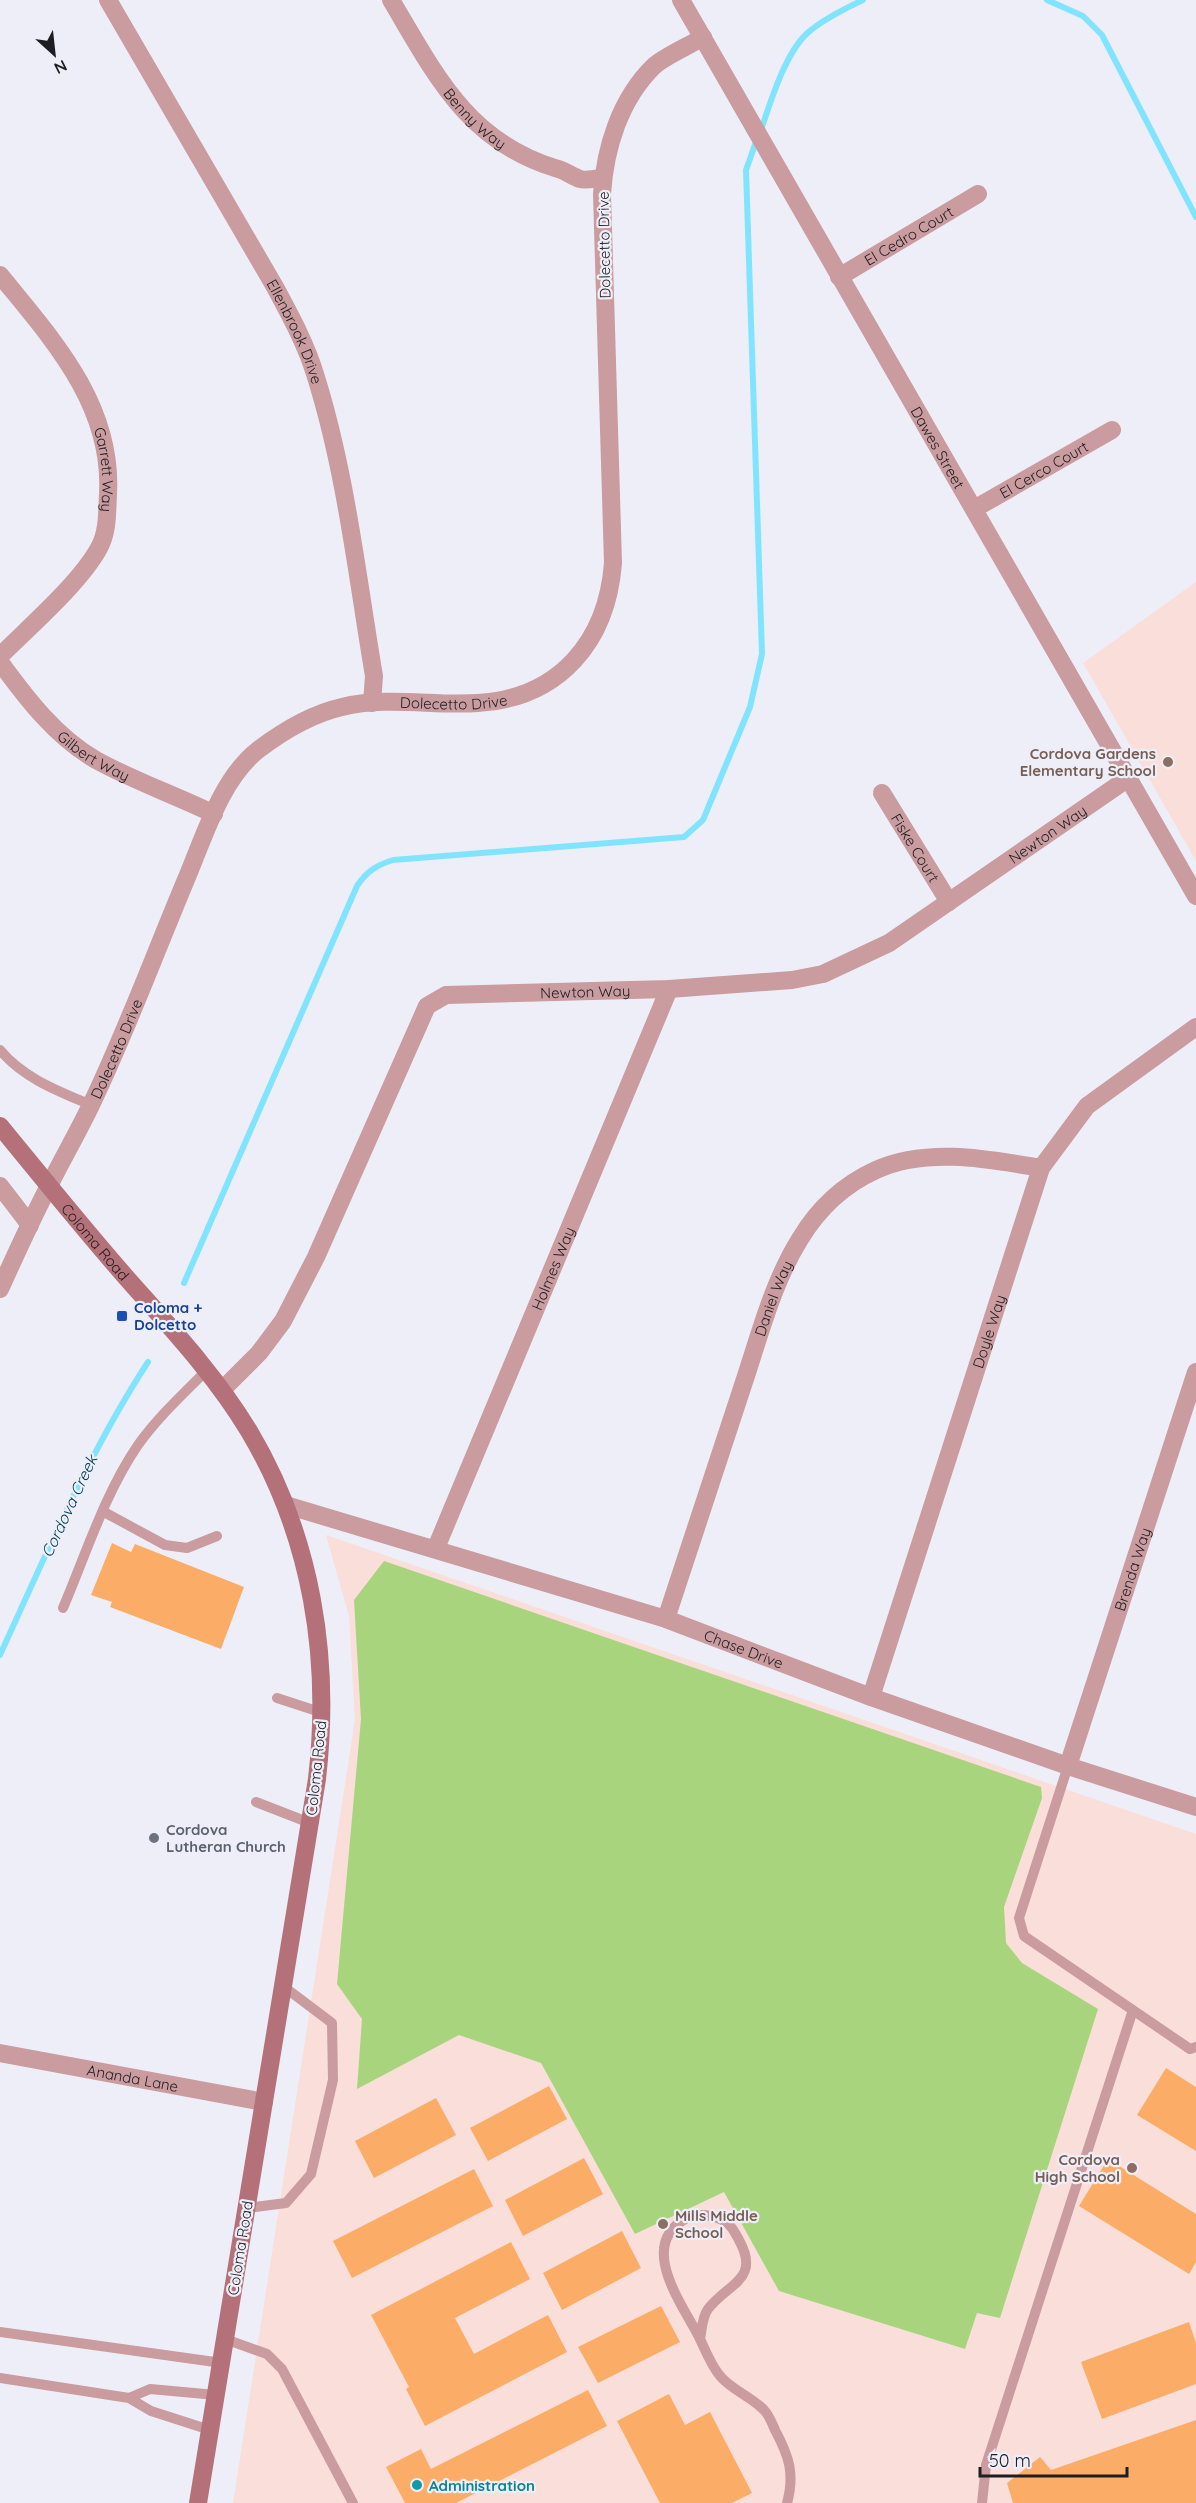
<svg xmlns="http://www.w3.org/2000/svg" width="1196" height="2503" font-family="Quicksand,sans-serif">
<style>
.education{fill:#f9deda}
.green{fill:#a9d47e}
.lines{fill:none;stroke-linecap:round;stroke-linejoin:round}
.stream{stroke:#81e4ff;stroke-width:6}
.building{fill:#fbad68}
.service{stroke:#ca9b9f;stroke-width:10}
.minor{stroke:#ca9b9f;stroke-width:18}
.tertiary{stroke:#ca9b9f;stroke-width:18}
.secondary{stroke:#b47179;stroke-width:18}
.education-dot{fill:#8d6e63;stroke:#eeeef8;stroke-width:2}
.transit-dot{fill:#1a4fb4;stroke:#eeeef8;stroke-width:2}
.worship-dot{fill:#6b7280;stroke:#eeeef8;stroke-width:2}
.culture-dot{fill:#0f9aa8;stroke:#eeeef8;stroke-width:2}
.labels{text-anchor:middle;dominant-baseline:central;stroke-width:4.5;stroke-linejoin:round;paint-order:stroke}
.street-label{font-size:15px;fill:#1e1e22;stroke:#eeeef8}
.education-label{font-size:15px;font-weight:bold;fill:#785e54;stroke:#eeeef8;text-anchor:end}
.transit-label{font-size:15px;font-weight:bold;fill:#164399;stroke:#eeeef8;text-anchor:start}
.worship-label{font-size:15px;font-weight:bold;fill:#5b616d;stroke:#eeeef8;text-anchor:start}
.culture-label{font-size:15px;font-weight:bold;fill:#0d838f;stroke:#eeeef8;text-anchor:start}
.water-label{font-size:16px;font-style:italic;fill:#044452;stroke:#eeeef8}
</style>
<rect width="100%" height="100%" fill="#eeeef8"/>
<path class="education" d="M1196,582V861L1083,663Z
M326,1535L1196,1834V2503H233L355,1720L349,1616Z"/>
<path class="green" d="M384,1561L1041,1787L1042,1798L1004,1907L1006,1943L1022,1963L1098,2009L1000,2318L977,2313L965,2349L779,2291L724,2192L635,2234L541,2063L459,2035L357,2089L362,2019L337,1984L361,1719L354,1600Z"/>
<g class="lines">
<path class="stream" d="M1047,0L1083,16L1102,35L1196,217
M761,130C771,101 786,49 811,30C826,18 846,8 863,0
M184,1283L357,886C367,871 377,865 393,860L684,837L703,820L750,707L762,654L746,170L757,139
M0,1655C46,1555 88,1454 148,1362"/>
</g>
<path class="building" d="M112,1543L131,1552L135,1544L244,1587L221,1649L110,1607L112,1602L91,1595Z
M1166,2068L1196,2087V2151L1137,2115Z
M549,2086L567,2119L488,2161L470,2128Z
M436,2098L456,2135L374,2178L355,2141Z
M584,2158L603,2194L523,2236L505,2200Z
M1108,2159L1196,2214V2262L1189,2274L1079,2206Z
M474,2169L493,2206L352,2278L333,2241Z
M622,2231L641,2268L562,2310L543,2273Z
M511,2242L530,2279L455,2318L474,2354L548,2315L567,2352L425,2426L406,2389L409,2387L371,2315Z
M661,2306L680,2342L598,2383L578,2347Z
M1189,2322L1196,2343V2384L1102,2419L1081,2362Z
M588,2390L607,2426L456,2503H405L386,2467L421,2449L431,2469Z
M669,2394L685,2425L710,2412L752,2493L732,2503H660L617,2421Z
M1196,2420V2503H1013L1007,2483L1040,2457L1051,2470Z"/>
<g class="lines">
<path class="service" d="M0,1050C23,1078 58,1091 91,1105
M104,1512L165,1545L187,1548L217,1536
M63,1608C86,1554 105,1493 138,1445C158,1417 183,1394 207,1370
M277,1698L323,1713
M1068,1766L1019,1918L1024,1936L1190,2049L1196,2047
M256,1802L310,1823
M247,2208L286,2203L311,2174L333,2080L332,2023L283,1986
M0,2332L222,2363
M225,2339L267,2354L282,2369L353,2503
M700,2339C702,2329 702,2317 708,2309C728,2283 761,2280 739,2240C734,2231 731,2224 722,2220C711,2215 698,2213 687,2218C638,2243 679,2300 697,2333C704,2346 710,2365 721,2377C732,2390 752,2397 764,2410C769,2415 772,2423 775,2430C789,2456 795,2474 787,2503
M0,2378L129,2398L151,2411L210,2430
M129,2398L150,2389L216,2395
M982,2503L986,2465L1133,2010"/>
<g class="minor">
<path id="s1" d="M108,0L275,287C290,315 306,344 315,374C346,472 357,576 374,676L372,703"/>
<path id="s2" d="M391,0C435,74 467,141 555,168C564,170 572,176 580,179C586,181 596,178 603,178"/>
<path id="s3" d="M0,275C53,340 113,405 108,494C107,512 108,532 99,548C80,583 29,627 0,656"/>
<path id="s4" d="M839,277L978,194"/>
<path id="s5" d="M974,509L1112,430"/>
<path id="s6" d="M0,662C27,699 56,737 96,760C134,781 175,795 214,814"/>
<path id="s7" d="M882,793L949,902"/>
<path d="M0,1186L30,1225"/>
<path id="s8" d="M222,1390L259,1353L283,1321L316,1257L427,1006L446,995L669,989L792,980L823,974L889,943L1127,779"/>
<path id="s9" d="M436,1548L669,989"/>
<path id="s10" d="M666,1619C692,1540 718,1461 744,1382C760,1334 773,1282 800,1239C818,1209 843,1185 876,1170C927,1147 988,1159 1041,1168"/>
<path id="s11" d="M871,1697L1041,1168L1087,1106L1196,1027"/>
<path id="s12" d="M1068,1766L1196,1372"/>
<path id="s13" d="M0,2053L264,2102"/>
</g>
<g class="tertiary">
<path id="s14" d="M681,0L1196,896"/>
<path id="s15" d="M0,1289C16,1254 32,1218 50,1184C63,1158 78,1132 91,1105C126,1032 154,956 185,882C204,838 220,780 258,750C283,731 311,714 342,707C386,696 433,706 478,703C560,698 607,641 613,563L602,194C605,148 620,99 654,66C665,56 689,46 703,37"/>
<path id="s16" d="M286,1505L666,1619L871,1697L1068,1766L1196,1807"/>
</g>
<path class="secondary" id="s17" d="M0,1126C41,1176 82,1227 124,1275C168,1325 214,1373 249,1431C312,1537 331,1658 317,1779L198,2503"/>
</g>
<g class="education-dot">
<circle cx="1168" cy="762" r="6"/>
<circle cx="1132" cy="2168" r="6"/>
<circle cx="663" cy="2224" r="6"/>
</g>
<rect class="transit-dot" x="116" y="1310" width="12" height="12" rx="3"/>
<circle class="worship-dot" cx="154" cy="1838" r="6"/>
<circle class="culture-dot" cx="417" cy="2485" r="6"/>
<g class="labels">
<g class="street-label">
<text stroke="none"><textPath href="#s2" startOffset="146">Benny Way</textPath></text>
<text stroke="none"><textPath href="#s4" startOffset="81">El Cedro Court</textPath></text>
<text transform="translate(604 245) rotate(-91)">Dolecetto Drive</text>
<text stroke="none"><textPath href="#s1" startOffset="381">Ellenbrook Drive</textPath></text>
<text stroke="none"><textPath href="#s14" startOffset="516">Dawes Street</textPath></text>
<text stroke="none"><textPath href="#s3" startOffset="226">Garrett Way</textPath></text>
<text stroke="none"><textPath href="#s5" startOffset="80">El Cerco Court</textPath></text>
<text stroke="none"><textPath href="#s15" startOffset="807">Dolecetto Drive</textPath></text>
<text stroke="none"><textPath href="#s6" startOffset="134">Gilbert Way</textPath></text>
<text stroke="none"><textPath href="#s8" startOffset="1104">Newton Way</textPath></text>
<text stroke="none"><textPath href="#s7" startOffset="64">Fiske Court</textPath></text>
<text stroke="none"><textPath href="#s8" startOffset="600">Newton Way</textPath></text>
<text stroke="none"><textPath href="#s15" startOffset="267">Dolecetto Drive</textPath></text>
<text stroke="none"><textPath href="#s17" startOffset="150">Coloma Road</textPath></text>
<text stroke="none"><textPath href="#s9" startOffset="303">Holmes Way</textPath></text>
<text stroke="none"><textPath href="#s10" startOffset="338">Daniel Way</textPath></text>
<text stroke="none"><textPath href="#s11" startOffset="384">Doyle Way</textPath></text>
<text stroke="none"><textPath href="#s12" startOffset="207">Brenda Way</textPath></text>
<text stroke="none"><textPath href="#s16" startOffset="480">Chase Drive</textPath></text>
<text transform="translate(316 1768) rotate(-84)">Coloma Road</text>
<text stroke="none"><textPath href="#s13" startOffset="135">Ananda Lane</textPath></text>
<text transform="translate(240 2248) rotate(-81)">Coloma Road</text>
</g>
<g class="education-label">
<text x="1156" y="753">Cordova Gardens<tspan x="1156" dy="17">Elementary School</tspan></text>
<text x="1120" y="2159">Cordova<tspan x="1120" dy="17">High School</tspan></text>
<text x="675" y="2215" text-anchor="start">Mills Middle<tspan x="675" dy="17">School</tspan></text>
</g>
<g class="transit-label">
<text x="134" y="1307">Coloma +<tspan x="134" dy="17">Dolcetto</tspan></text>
</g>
<g class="worship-label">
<text x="166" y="1829">Cordova<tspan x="166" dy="17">Lutheran Church</tspan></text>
</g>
<g class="culture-label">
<text x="429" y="2485">Administration</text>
</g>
<g class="water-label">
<text transform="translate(69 1506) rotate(-65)">Cordova Creek</text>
</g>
</g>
<g transform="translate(54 54) rotate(153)" stroke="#eeeef8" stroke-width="4.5" paint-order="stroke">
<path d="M0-4.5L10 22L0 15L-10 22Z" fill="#1e1e22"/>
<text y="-9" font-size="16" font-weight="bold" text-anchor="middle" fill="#1e1e22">N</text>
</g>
<path d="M980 2467v9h147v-9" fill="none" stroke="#1e1e22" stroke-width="3"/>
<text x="989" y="2467" font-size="18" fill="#1e1e22" stroke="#eeeef8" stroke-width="4.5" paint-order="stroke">50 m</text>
</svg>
